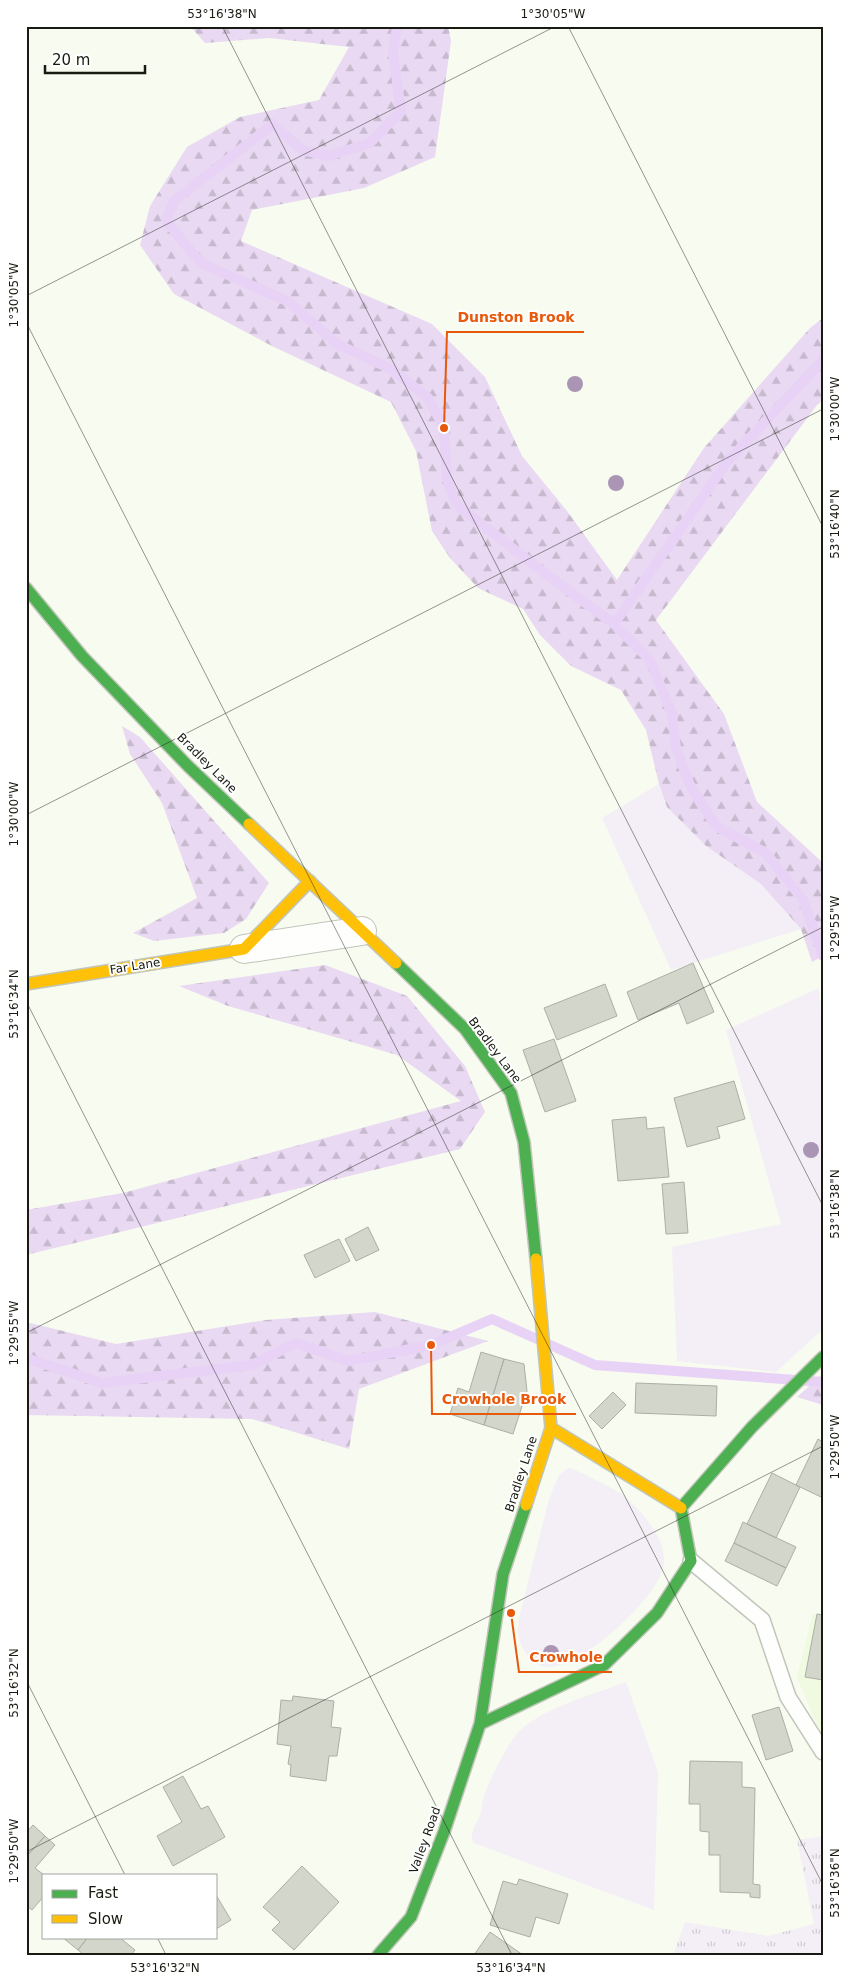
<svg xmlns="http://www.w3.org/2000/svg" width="849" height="1981" font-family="'DejaVu Sans',sans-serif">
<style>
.built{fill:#f0fae0}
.grass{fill:#f4eff6}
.forest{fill:url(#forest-firs)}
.park{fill:url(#park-tufts)}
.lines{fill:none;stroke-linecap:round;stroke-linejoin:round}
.stream{stroke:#e8d2f5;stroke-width:10}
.building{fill:#d2d6cb;stroke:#abafa5}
.lane-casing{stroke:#c1c5ba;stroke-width:18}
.street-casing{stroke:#c1c5ba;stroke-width:30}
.fast-casing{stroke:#c1c5ba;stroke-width:14}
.slow-casing{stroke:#c1c5ba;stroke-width:14}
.lane{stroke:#fefefd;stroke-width:15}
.street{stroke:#fefefd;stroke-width:28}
.fast{stroke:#4caf50;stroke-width:11}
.slow{stroke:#ffc107;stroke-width:11}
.tree{fill:#aa95b4}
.ticks{fill:none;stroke:#181b11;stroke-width:1;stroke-opacity:0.45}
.labels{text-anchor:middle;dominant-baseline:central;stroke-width:4;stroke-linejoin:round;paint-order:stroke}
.street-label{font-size:12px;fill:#181b11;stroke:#fff}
.leader{fill:none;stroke:#e8590c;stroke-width:2}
.callout-dot{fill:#e8590c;stroke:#fff;stroke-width:2}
.callout-label{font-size:14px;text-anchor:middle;font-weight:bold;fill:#e8590c;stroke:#fff;stroke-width:4;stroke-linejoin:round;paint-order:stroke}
.neatline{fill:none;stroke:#181b11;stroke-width:2}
.ticks-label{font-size:12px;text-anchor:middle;fill:#181b11}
</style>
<defs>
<pattern id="forest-firs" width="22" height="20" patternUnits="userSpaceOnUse" patternTransform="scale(1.25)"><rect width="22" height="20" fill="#e9d9f2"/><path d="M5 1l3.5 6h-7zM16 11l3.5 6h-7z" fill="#c7bace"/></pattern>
<pattern id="park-tufts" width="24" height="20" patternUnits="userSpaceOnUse" patternTransform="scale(1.25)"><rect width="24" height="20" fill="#f4eff6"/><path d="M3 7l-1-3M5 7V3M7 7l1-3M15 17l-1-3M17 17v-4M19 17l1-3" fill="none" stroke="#d0ccd2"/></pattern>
</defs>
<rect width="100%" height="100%" fill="#f7fbf0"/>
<path class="built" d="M813,1613L823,1615V1735L815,1721L797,1677Z"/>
<path class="grass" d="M659,784L667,807L706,846L761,884L801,929L671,970L602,818Z
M819,988L823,1040V1329L776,1372L677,1361L672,1247L781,1224L726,1030Z
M568,1468L573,1469C588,1476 603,1483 617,1491C634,1501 659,1531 663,1550C665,1559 664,1568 660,1576C648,1605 578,1671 545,1667C531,1665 519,1646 518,1633C517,1629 519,1623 519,1618L549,1499L559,1475Z
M626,1682L658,1772L654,1910L474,1843C467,1833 479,1822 481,1811C482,1808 482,1804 483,1800C487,1784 506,1747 516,1735C534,1711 597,1693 626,1682Z"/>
<path class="forest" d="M190,26H448L451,41L435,157L364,188L252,210L241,241L432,324L485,377L522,456L567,511L617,580L704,448L810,328L823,318V400L817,405L656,620L724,714L757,802L823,863V956L812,962L801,929L761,884L706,846L667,807L659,784L646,730L621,690L571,666L540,635L523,609L478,588L450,558L432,531L416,451L391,402L274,347L174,294L140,245L150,206L187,147L240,117L319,100L349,47L269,38L205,43Z
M122,726L140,737L269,883L246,919L224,933L154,941L133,933L197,898L162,803L130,754Z
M325,965L407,996L465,1066L485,1112L460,1149L26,1255V1210L123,1193L461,1101L397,1055L228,1006L179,986Z
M375,1312L488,1341L359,1389L349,1449L252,1419L26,1415V1322L116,1344L266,1320Z
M823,1374V1405L797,1397Z"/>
<path class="park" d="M823,1836V1955H673L685,1922L768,1936L814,1924L797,1840Z"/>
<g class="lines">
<path class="stream" d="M397,26L393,53L401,111L370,143L329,156L302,150L273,124L174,201L166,221L201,263L289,302L337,344L393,370L428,398L444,428L447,479L456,504L538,568L614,624L650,660L672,714L676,748L690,785L716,826L766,853L803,900L823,956
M614,624L727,462L823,360
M26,1358L102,1383L252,1365L296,1343L349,1361L431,1345L492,1319L595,1365L823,1382"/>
</g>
<path class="building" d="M693,963L714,1012L687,1024L679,1003L638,1020L627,992Z
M605,984L617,1016L557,1040L544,1008Z
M554,1039L576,1101L545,1112L523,1050Z
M734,1081L745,1119L717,1127L720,1138L687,1147L674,1098Z
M646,1117L647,1129L664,1127L669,1177L618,1181L612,1120Z
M684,1182L688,1233L666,1234L662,1184Z
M368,1227L379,1250L356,1261L345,1239Z
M339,1239L350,1261L315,1278L304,1255Z
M481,1352L504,1359L484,1425L450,1414L458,1388L469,1392Z
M504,1359L524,1364L527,1391L513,1434L484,1425Z
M636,1383L717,1386L716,1416L635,1413Z
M613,1392L626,1405L602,1429L589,1416Z
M818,1439L823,1442V1498L796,1485Z
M772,1473L800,1487L776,1538L747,1524Z
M743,1522L796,1547L786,1568L734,1543Z
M734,1543L786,1568L777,1586L725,1561Z
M817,1614L823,1615V1680L805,1677Z
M293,1696L334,1701L331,1727L341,1728L337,1756H329L326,1781L290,1776L291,1765L288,1764L291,1746L277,1744L281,1700L292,1701Z
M779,1707L793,1751L766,1760L752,1715Z
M690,1761L742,1762V1787L755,1788L753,1884L760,1885V1898L750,1897V1893L720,1892V1855H709V1832L700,1831V1804H689Z
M183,1776L201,1809L208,1806L225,1837L173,1866L157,1836L182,1822L163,1787Z
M33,1825L45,1836L26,1857V1833Z
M45,1836L55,1845L35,1868L44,1875V1896L32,1910L26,1905V1857Z
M302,1866L339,1902L294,1950L272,1930L280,1922L263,1907Z
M519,1879L568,1894L559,1924L536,1917L530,1937L490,1925L503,1881L517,1885Z
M216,1895L231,1920L216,1929Z
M490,1932L523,1955H474Z
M62,1937H88L78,1950Z
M88,1937H119L135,1950L131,1955H84L78,1950Z"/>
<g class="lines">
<defs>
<path id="lane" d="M691,1561L762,1620L788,1697L823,1752"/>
<path id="street" d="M244,949L362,931"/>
<path id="fast" d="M26,588L82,656L188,766L249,824
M396,963L465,1029L511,1093L524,1142L536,1259
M480,1724L604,1665L657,1613L691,1561L681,1508L752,1427L823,1357
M378,1955L411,1917L444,1832L480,1724L503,1574L526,1505"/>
<path id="slow" d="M249,824L396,963
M26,984L244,949L310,881
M551,1428L681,1508
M526,1505L551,1428L536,1259"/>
</defs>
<use href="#lane" class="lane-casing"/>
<use href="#street" class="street-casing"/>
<use href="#fast" class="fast-casing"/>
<use href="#slow" class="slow-casing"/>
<use href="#lane" class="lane"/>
<use href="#street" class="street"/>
<use href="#fast" class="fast"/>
<use href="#slow" class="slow"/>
</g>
<g class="tree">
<circle cx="575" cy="384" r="8"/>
<circle cx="616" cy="483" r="8"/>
<circle cx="811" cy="1150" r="8"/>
<circle cx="551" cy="1653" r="8"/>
</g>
<path class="ticks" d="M222,26L823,1206M568,26L823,527M26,296L556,26M26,322L823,1885M26,815L823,409M26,1001L512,1955M26,1333L823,927M26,1680L125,1875M26,1852L823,1446M157,1937L166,1955"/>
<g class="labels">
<g class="street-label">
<text transform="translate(207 763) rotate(45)">Bradley Lane</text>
<text transform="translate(135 966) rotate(-9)">Far Lane</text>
<text transform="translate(495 1050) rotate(53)">Bradley Lane</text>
<text transform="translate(521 1474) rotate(-72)">Bradley Lane</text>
<text transform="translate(425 1840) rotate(-70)">Valley Road</text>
</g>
</g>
<path class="leader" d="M444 428L447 332H584M431 1345L432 1414H576M511 1613L519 1672H612"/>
<g class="callout-dot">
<circle cx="444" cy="428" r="5"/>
<circle cx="431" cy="1345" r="5"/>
<circle cx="511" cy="1613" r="5"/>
</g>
<g class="callout-label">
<text x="516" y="322">Dunston Brook</text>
<text x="504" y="1404">Crowhole Brook</text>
<text x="566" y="1662">Crowhole</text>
</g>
<rect width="849" height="1981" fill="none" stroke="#ffffff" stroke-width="55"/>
<rect x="42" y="1874" width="175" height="65" fill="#ffffff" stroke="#a3a4a0"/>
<rect x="52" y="1890" width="25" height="8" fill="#4caf50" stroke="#a3a4a0"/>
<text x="88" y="1898" font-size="15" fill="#181b11">Fast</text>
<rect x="52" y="1915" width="25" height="8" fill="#ffc107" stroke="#a3a4a0"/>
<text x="88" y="1924" font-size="15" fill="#181b11">Slow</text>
<path d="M45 65v8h100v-8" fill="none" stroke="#181b11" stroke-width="2.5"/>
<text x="52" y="65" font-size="15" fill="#181b11" stroke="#ffffff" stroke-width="4" paint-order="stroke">20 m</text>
<rect x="28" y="28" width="794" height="1926" class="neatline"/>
<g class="ticks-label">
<text x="222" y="18">53°16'38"N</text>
<text x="553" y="18">1°30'05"W</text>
<text transform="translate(14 295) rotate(-90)" y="4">1°30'05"W</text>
<text transform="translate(835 409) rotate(-90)" y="4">1°30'00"W</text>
<text transform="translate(835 524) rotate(-90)" y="4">53°16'40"N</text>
<text transform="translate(14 814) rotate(-90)" y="4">1°30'00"W</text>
<text transform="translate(835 928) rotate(-90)" y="4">1°29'55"W</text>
<text transform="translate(14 1004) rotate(-90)" y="4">53°16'34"N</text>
<text transform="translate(835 1204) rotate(-90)" y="4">53°16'38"N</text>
<text transform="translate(14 1333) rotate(-90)" y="4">1°29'55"W</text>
<text transform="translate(835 1447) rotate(-90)" y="4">1°29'50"W</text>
<text transform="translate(14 1683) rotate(-90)" y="4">53°16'32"N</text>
<text transform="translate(14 1851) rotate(-90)" y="4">1°29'50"W</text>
<text transform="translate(835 1883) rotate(-90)" y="4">53°16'36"N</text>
<text x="165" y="1972">53°16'32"N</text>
<text x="511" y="1972">53°16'34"N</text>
</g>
</svg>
